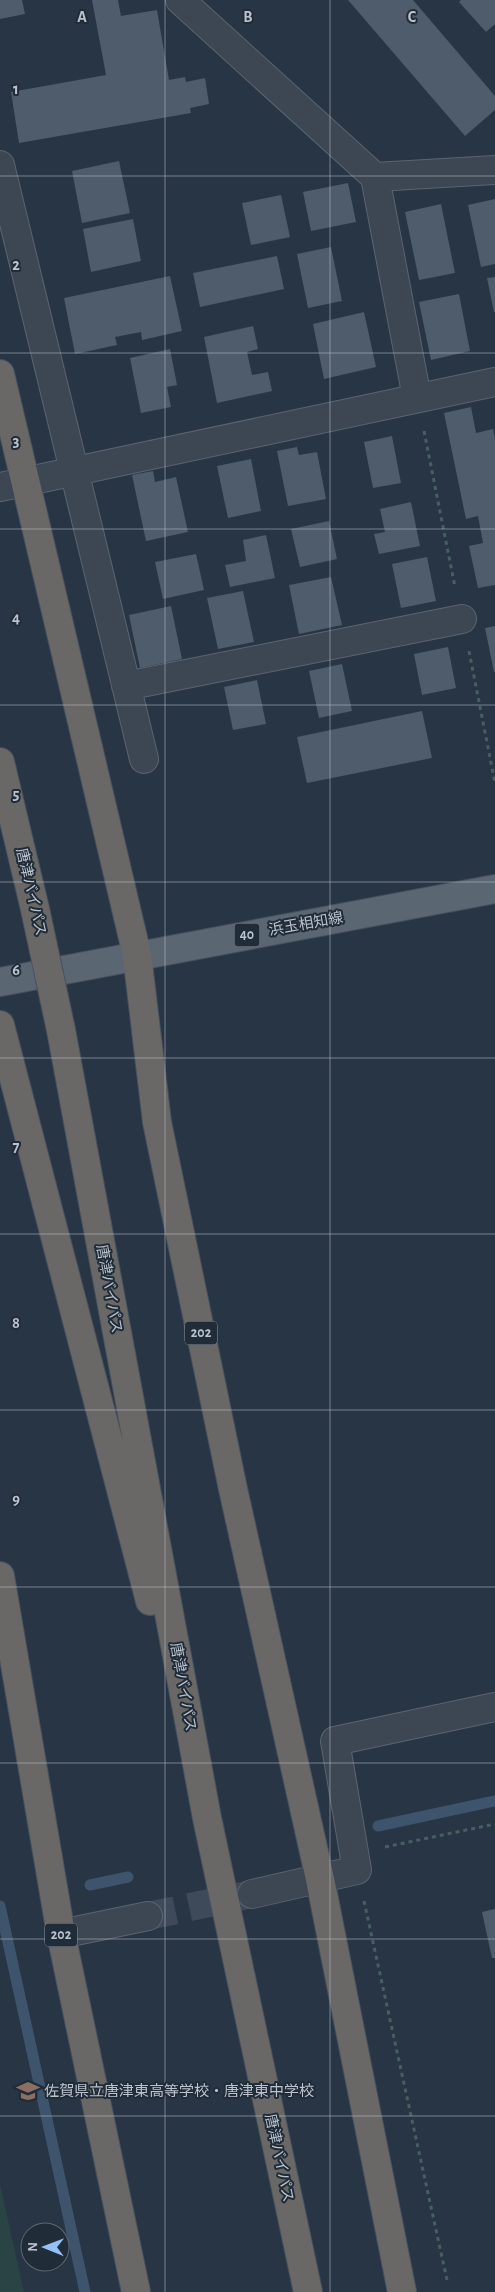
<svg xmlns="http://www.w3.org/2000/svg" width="495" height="2292" font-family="'Alegreya Sans','Noto Sans JP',sans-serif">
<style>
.green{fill:#2a4345}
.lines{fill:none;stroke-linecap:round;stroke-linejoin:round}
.stream{stroke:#3e536c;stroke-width:11}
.building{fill:#4e5c6c}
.minor-tunnel{stroke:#3e4a59;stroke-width:28;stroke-dasharray:28 14;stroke-linecap:butt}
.minor-casing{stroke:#5b6571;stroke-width:30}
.primary-casing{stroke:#46505d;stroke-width:30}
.trunk-casing{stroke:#47525e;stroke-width:30}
.path{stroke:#485f61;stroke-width:3;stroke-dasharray:4 4;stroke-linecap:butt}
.minor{stroke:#3c4753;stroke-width:28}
.primary{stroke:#5b6673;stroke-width:28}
.trunk{stroke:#6a6866;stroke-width:28}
.trunk-bridge-casing{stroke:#47525e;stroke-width:30;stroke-linecap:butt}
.trunk-bridge{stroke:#6a6866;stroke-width:28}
.grid{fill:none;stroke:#bac2cd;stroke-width:1;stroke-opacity:0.55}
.labels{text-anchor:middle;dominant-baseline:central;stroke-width:4;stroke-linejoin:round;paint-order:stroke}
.shield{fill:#212c39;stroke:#8c95a1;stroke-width:1}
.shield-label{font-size:14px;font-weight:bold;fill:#bac2cd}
.street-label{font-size:15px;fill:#bac2cd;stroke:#212c39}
.poi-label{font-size:15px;fill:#bac2cd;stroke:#212c39;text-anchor:start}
.grid-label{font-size:16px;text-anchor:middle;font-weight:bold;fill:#bac2cd;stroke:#212c39;stroke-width:4;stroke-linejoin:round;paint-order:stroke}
</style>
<rect width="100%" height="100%" fill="#283544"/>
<path class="green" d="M0,2184L24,2292H0Z"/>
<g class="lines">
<path class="stream" d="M378,1826L495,1801
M90,1885L128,1877
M0,1906L85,2292"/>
</g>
<path class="building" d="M0,0H22L25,14L0,19Z
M92,0H118L121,16L157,10L169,80L185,77L186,82L205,78L209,104L190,108L191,113L19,143L11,92L106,75Z
M348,0H413L495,96V110L465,136Z
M461,0H495V24L486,32L459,2Z
M119,161L130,213L82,223L72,171Z
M348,183L356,222L311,231L303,192Z
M281,195L290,237L251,245L242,203Z
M495,199V264L481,267L468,205Z
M441,204L455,273L419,280L405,212Z
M133,219L141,261L91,272L83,229Z
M331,247L342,301L308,308L297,254Z
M277,256L284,289L200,307L193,273Z
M170,276L182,331L142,340L141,332L115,337L117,345L75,354L64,298Z
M495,277V312H494L487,278Z
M459,294L470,351L431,360L419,302Z
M364,312L376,367L324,379L313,324Z
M253,326L258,349L247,352L252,375L268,372L272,391L217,403L204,337Z
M170,349L177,385L167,387L171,407L141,413L130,358Z
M471,407L476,433L493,429L495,439V585L478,588L469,546L483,543L478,516L466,519L444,413Z
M392,436L401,483L373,488L364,442Z
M297,447L299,455L317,452L326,499L288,506L277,451Z
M251,459L261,511L228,518L217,466Z
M153,471L155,482L176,477L188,532L146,541L132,475Z
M411,502L420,546L379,554L374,534L385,532L380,509Z
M329,521L337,559L300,567L291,529Z
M266,535L275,578L230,587L225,565L246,561L243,540Z
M196,554L204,590L163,599L155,562Z
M427,557L436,601L401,608L392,564Z
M331,577L342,625L299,634L289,585Z
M243,591L254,642L218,649L207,598Z
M171,606L182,659L140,668L129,615Z
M495,626V672H494L485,628Z
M448,647L456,688L422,695L414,654Z
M342,664L352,711L319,718L309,671Z
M257,680L266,724L233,730L224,687Z
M422,711L432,758L307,783L297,737Z
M495,1909V1958H492L482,1912Z"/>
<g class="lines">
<path class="minor-tunnel" d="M148,1916L247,1895"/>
<defs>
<path id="minor" d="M180,0L375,177L417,398
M0,165L144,759
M375,177L495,170
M0,487L495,382
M126,686L462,619
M252,1894L357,1870L335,1741L495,1707
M61,1934L148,1916"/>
<path id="primary" d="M0,982L495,889"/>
<path id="trunk" d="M0,374L137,955L157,1122L233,1489L320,1879L402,2292
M0,762L35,909
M0,1025L150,1601
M61,1030L207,1818L308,2292
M0,1576L61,1934L136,2292"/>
</defs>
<use href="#minor" class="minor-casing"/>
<use href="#primary" class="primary-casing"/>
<use href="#trunk" class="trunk-casing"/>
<path class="path" d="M424,431L455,587
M469,651L495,783
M385,1847L495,1824
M364,1901L447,2280"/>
<use href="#minor" class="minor"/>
<use href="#primary" class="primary"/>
<use href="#trunk" class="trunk"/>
<defs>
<path id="trunk-bridge" d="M35,909L61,1030"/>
</defs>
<use href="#trunk-bridge" class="trunk-bridge-casing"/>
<use href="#trunk-bridge" class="trunk-bridge"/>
</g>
<path class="grid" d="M165,0V2292M330,0V2292M0,176H495M0,353H495M0,529H495M0,705H495M0,882H495M0,1058H495M0,1234H495M0,1410H495M0,1587H495M0,1763H495M0,1939H495M0,2116H495"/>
<defs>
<symbol id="school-bare" viewBox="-9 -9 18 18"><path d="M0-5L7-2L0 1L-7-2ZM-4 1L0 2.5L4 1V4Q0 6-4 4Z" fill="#8d6e63" stroke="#212c39" stroke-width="2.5" paint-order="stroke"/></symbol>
</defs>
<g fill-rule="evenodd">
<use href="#school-bare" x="12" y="2075" width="32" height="32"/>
</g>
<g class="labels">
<g class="shield">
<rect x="234.5" y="923.5" width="25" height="23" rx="4"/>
<rect x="185" y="1321.5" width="32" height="23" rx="4"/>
<rect x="45" y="1923.5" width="32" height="23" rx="4"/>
</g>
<g class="shield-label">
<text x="247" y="935">40</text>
<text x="201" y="1333">202</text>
<text x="61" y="1935">202</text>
</g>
<g class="street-label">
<text transform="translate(31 892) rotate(77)">唐津バイパス</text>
<text transform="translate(306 924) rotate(-10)">浜玉相知線</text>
<text transform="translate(109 1289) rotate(80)">唐津バイパス</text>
<text transform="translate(183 1687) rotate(80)">唐津バイパス</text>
<text transform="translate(279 2158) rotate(78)">唐津バイパス</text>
</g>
<g class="poi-label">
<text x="44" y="2091">佐賀県立唐津東高等学校・唐津東中学校</text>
</g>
</g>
<g class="grid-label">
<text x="82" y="22">A</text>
<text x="248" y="22">B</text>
<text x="412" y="22">C</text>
<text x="16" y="94">1</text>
<text x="16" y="270">2</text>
<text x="16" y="446">3</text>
<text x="16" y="623">4</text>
<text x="16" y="799">5</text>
<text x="16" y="975">6</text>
<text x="16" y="1152">7</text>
<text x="16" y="1328">8</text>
<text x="16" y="1504">9</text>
</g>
<g transform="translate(45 2247) rotate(271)"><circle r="24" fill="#212c39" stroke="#5e6874"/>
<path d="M0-4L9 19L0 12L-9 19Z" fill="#95bff7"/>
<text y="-8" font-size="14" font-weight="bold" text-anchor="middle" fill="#bac2cd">N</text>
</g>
</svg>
